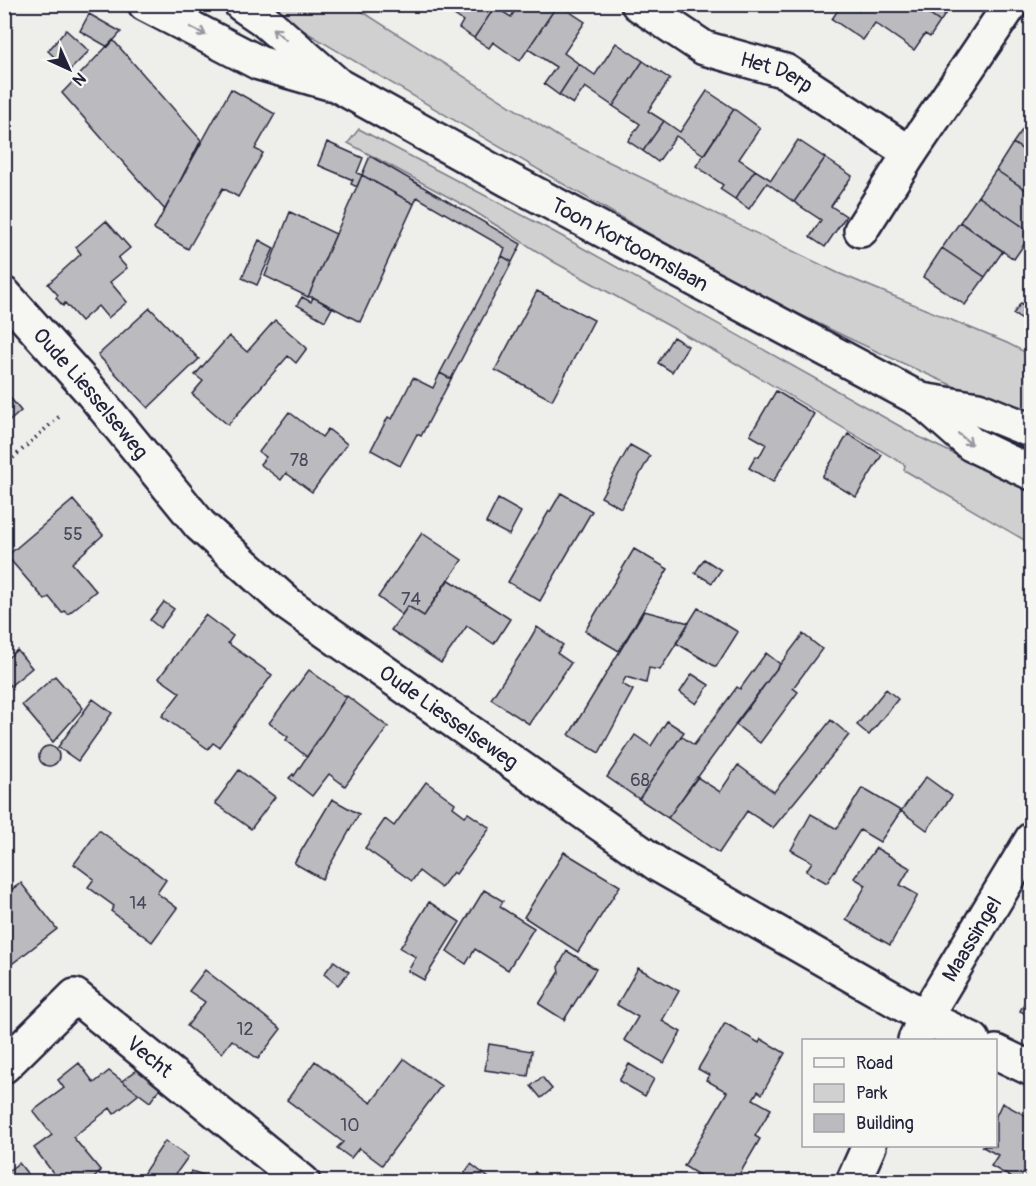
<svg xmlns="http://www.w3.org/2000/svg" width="1036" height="1186" font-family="Pangolin,sans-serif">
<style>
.green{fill:#d0d0d1;stroke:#797986;stroke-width:1.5}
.building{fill:#bbbbbf;stroke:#22223b;stroke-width:1.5}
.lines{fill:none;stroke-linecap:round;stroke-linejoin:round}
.minor-casing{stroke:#22223b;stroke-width:38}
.path{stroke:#22223b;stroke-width:4;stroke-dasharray:1.5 4.5;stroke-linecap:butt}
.minor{stroke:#f6f6f2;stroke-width:33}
.oneway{stroke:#9797a0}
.labels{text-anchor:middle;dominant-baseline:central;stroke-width:5;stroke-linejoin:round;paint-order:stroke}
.number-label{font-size:18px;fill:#48485c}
.street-label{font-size:21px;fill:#22223b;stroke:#f6f6f2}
</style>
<rect width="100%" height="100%" fill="#eeeeeb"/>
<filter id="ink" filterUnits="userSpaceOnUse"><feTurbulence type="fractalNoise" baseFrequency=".0167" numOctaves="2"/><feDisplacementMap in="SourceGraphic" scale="12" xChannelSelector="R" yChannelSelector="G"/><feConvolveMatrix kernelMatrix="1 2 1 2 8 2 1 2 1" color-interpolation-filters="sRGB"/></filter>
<g filter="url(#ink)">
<path class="green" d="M264,5H352L562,139L838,273L1007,343L1031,355V419C920,373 809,322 703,264C560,184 420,100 279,16Z
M359,129L556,233L921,438L1031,491V544L904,470L905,465L725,357L554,262L469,208L348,143Z"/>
<path class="building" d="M438,4H492L495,7L474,38L459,28L463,21Z
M519,4H558L520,61L493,42L489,48L474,38L495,7L511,17Z
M558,4L585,22L564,53L579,64L559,95L544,84L556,67L528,49Z
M842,4H849L859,11L863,4H914L940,22L930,37L925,34L914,50L875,23L863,40L832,19Z
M914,4H946L950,7L940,22Z
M89,14L121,32L108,47L80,31Z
M66,30L89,51L69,71L48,51Z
M113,40L201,140L165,210L62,93Z
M616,43L643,61L613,106L585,87L573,104L559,95L579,64L595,75Z
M643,61L670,79L648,111L664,121L643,151L628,141L640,124L613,106Z
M231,89L275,114L255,149L263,153L238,197L223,188L188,249L154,229Z
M707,91L734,109L704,155L676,136L658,162L643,151L664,121L680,132Z
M734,109L760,128L739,159L755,170L735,199L720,189L723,185L696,166Z
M1031,117H1032V156L1013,143Z
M798,140L825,158L794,202L767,183L749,209L735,199L755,170L771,180Z
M327,142L363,158L357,173L362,175L357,187L351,184L353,180L318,165Z
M1013,143L1032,156V194L996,170Z
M370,156L521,244L512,262L502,256L505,248L417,197L414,204L362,175Z
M825,158L852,176L831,206L846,216L825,247L810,237L821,220L794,202Z
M996,170L1032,194V233L978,196Z
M362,175L414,204L360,322L313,297H308Z
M978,196L1032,233L1014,259L960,222Z
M290,212L336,234L308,297L265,276Z
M106,221L130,248L118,258L127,268L110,282L127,302L108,318L98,306L81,321L65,303L63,306L56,298L58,295L48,284L81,254L76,247Z
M960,222L1003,251L985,277L942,248Z
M259,240L274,248L257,285L242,278Z
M942,248L985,277L965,305L923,277Z
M502,256L512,262L451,379L440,373Z
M537,291L594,320L552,400L495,370Z
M302,297L311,302L313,297L332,308L325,321L297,305Z
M1021,303L1032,310V326L1013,314Z
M150,308L199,359L148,408L98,355Z
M275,320L307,348L296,363L288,356L228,425L192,394L203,381L195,375L229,336L247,352Z
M673,337L688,346L672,372L658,363Z
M440,373L451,379L421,436L417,434L400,466L371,450L388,417L392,419L413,378L433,388Z
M4,390L21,411L4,426Z
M776,391L814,414L773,482L749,468L756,456L759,457L766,444L750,435Z
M289,412L322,437L328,429L347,444L312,492L286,473L281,480L260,464L266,457L259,452Z
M848,434L882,455L856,497L822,477Z
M630,445L650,456L621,508L601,497Z
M561,493L592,511L540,601L508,582L549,511L550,512Z
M498,499L521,512L509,535L486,523Z
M73,500L103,535L72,563L96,591L68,614L65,611L62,613L49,597L45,600L7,556Z
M422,533L462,560L424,616L408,606L402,615L378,597Z
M634,549L668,569L619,651L585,631Z
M704,559L721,570L712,583L695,573Z
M448,579L510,619L494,644L467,626L441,663L391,630L408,606L424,616Z
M164,602L174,609L160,628L150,620Z
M698,608L738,632L716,667L676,643Z
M644,611L689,623L660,670L649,668L646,683L626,677L622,684L633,690L599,753L569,735Z
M205,615L233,636L228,643L272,675L219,747L213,743L208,749L162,716L180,693L159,678Z
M537,627L563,645L557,653L571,663L529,724L491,699L526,646Z
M803,634L822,649L793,688L798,692L760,743L735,724Z
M17,650L32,668L10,686L4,680V661Z
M766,653L780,664L668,818L639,799L681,736L694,745L737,687L740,689Z
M309,670L346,697L307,757L286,740L288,737L269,723Z
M692,674L709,685L696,704L680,692Z
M55,676L83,708L53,742L22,705Z
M886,689L898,699L869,735L857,725Z
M347,696L388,727L345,786L329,774L312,796L289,778L293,774L294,776Z
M93,699L112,713L78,761L58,747Z
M831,720L849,735L773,828L747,811L719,853L668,818L697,777L720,792L738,765L774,792Z
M667,721L684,732L639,799L607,777L635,735L651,746Z
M39 756a10 10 0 1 1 20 0a10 10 0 1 1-20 0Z
M239,770L275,797L251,829L215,803Z
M926,777L952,796L927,830L901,811Z
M426,782L455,803L453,807L465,816L468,813L490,828L456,874L453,872L441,888L419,871L412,881L365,848L385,819L394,826Z
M862,788L901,811L880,842L860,830L827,883L806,871L812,862L791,850L811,814L837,829Z
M332,799L359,814L322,879L294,863Z
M99,830L166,880L157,893L177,908L152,942L111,911L114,906L88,887L94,879L74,864Z
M876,848L910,868L900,885L918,895L890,945L846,920L866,885L854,878Z
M564,852L620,886L578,952L524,917Z
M21,883L57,929L4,970V895Z
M484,890L503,901L500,907L534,928L508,970L475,949L466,964L447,951Z
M429,902L460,922L424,980L408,971L416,957L400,948Z
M567,951L596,969L564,1020L539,1004L559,973L558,967Z
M334,961L349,972L338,985L324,974Z
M638,968L679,991L662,1021L681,1032L664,1063L624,1040L638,1017L617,1005Z
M205,970L281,1029L258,1059L232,1040L222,1053L187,1026L205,1002L189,991Z
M1032,989V1017L1020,1011Z
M725,1023L759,1043L761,1039L785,1053L762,1094L758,1091L753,1099L771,1109L755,1136L760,1139L735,1182H710L684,1166L727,1092L706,1080L709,1075L698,1069Z
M489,1044L532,1051L528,1076L485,1070Z
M404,1059L441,1086L382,1165L359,1148L351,1158L337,1148L343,1142L287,1100L315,1061L371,1103Z
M79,1063L94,1083L109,1071L139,1094L114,1114L110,1108L73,1137L101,1171L90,1182H60L34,1148L52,1135L33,1111L64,1088L58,1080Z
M629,1064L654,1079L645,1096L619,1081Z
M137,1070L161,1087L150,1102L122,1081Z
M542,1077L552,1089L541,1098L531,1086Z
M1002,1103L1032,1119V1182H1013L1014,1179L991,1166L998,1155L981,1146H996V1116Z
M165,1141L188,1157L170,1182H153L143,1174Z
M19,1163L34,1182H4V1174Z
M471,1164L494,1182H458Z
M191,1171L225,1182H188Z
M535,1172L547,1182H528Z"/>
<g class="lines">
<defs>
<g id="minor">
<path d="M145,4L259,63L329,83"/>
<path id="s1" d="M241,4L263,19L339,86L509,180L921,400L971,444L1032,473"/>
<path id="s2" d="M638,4L704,48L785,71L910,153L1011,4"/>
<path d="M861,230L910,153"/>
<path id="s3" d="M4,294L89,389L200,525L289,605L660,866L925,1017L973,1040"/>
<path d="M921,400L978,409L1032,431"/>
<path id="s4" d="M915,1040L925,1017L1032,839"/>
<path d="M996,1052L1032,1069"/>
<path id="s5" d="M4,1066L75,996L303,1182"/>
<path d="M853,1182L869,1146"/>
</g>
</defs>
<use href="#minor" class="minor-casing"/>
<path class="path" d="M4,466L62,414"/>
<use href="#minor" class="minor"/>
</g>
<defs><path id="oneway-shaft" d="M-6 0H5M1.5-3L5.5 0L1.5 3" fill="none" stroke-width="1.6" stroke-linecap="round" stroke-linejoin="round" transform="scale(1.5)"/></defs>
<g class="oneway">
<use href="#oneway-shaft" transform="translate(198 31) rotate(27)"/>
<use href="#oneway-shaft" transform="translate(279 34) rotate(-139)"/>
<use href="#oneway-shaft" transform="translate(965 439) rotate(39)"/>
</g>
</g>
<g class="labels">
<g class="number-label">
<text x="299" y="460">78</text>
<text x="73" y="534">55</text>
<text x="411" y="599">74</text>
<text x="640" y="780">68</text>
<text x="138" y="903">14</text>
<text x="245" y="1029">12</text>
<text x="350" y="1125">10</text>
</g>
<g class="street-label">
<text stroke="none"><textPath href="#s2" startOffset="156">Het Derp</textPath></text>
<text stroke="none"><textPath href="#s1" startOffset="459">Toon Kortoomslaan</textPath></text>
<text stroke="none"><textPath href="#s3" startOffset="132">Oude Liesselseweg</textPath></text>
<text stroke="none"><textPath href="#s3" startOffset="618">Oude Liesselseweg</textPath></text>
<text stroke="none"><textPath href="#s4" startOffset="116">Maassingel</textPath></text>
<text stroke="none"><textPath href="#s5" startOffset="196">Vecht</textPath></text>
</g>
</g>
<rect width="1036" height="1186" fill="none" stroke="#f6f6f2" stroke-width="24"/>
<rect x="12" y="12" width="1012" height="1162" fill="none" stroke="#22223b" stroke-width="2" filter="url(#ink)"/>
<rect x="802" y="1039" width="195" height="108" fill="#f6f6f2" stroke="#a1a1a9" stroke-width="1.5"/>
<rect x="814" y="1058" width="30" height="9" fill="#f6f6f2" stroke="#a1a1a9" stroke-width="1.5"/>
<text x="856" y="1069" font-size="18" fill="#22223b">Road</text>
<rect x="814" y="1084" width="30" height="18" fill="#d0d0d1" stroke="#a1a1a9" stroke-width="1.5"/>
<text x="856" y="1099" font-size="18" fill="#22223b">Park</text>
<rect x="814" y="1114" width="30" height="18" fill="#bbbbbf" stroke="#a1a1a9" stroke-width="1.5"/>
<text x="856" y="1129" font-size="18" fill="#22223b">Building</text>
<g transform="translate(69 69) rotate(135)" stroke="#f6f6f2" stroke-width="4.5" paint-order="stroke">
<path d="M0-4.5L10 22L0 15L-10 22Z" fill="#22223b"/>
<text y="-9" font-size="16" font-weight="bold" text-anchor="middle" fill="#22223b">N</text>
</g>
</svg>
